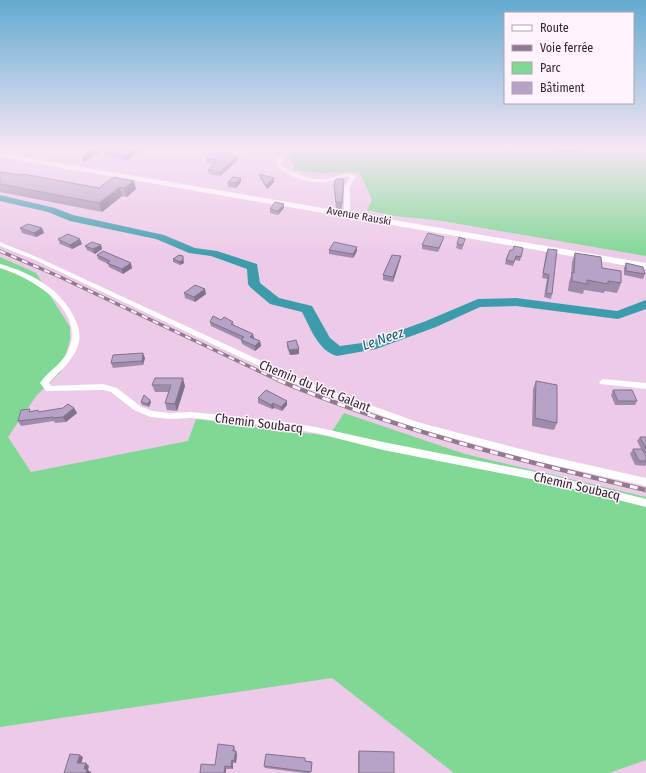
<svg xmlns="http://www.w3.org/2000/svg" width="646" height="773" font-family="'Fira Sans Condensed',sans-serif">
<style>
.green{fill:#7fd894}
.lines{fill:none;stroke-linecap:round;stroke-linejoin:round}
.river{fill:#3c9cab;fill-rule:evenodd}
.minor{fill:#fff;fill-rule:evenodd}
.major{fill:#fff;fill-rule:evenodd}
.rail-far1-casing{stroke:#91798e;stroke-width:3.5}
.rail-casing{stroke:#91798e;stroke-width:4.5}
.rail-far1{stroke:#fff4fd;stroke-width:2;stroke-dasharray:6;stroke-linecap:butt}
.rail{stroke:#fff4fd;stroke-width:3;stroke-dasharray:8;stroke-linecap:butt}
.wall{fill:#9d8cab}
.shaded-wall{fill:#80728b}
.building{fill:#b7a3c7;stroke:#80728b}
.labels{text-anchor:middle;dominant-baseline:central;stroke-width:3;stroke-linejoin:round;paint-order:stroke}
.far-street-label{font-size:11px;fill:#342732;stroke:#fff4fd}
.street-label{font-size:13px;fill:#342732;stroke:#fff4fd}
.water-label{font-size:14px;font-style:italic;fill:#105f6b;stroke:#fff4fd}
</style>
<rect width="100%" height="100%" fill="#edcae8"/>
<path class="green" d="M232,148H646V256L436,220L395,216L367,210L372,200L359,172C336,172 319,175 295,170L291,158Z
M0,257L36,273L70,327V339L61,372L37,395L8,437L31,472L188,441L196,419L329,436L344,413L465,454L646,497V760L609,773H454L332,678L0,727Z"/>
<g class="lines">
<path class="river" d="M0,195L55,208L73,215L164,235L195,248L217,251L257,264L260,283L279,298L312,306L330,338L340,346L369,342L426,321L478,299L516,298L617,311L646,300V309L618,319L516,306L480,307L436,327L376,349L337,356C318,351 310,327 302,312L270,304L250,287L248,284L247,269L211,256L189,253L156,239L70,221L48,212L0,201Z"/>
<path class="minor" d="M292,148H299L284,157L280,164C284,168 289,170 294,172C304,177 315,181 327,179C337,177 344,172 355,175L356,176L350,187V209L347,215L342,214L344,209V187L350,177C341,176 334,181 325,182C311,184 284,176 276,164C278,155 284,152 292,148Z
M0,242L39,258L307,382L417,422L540,454L646,478V486L540,462L413,427L301,386L35,260L0,246Z
M0,264C29,272 59,288 73,315C77,323 81,333 79,342C75,359 60,371 49,383L51,386L103,384L117,388L140,406L152,411L170,413L191,412L272,420L316,427L383,442L546,474L646,499V507L546,482L383,450L316,433L272,426L191,418L170,419L151,417L134,410L111,392L103,390L46,391L40,383C48,371 62,364 68,351C87,310 32,278 0,268Z
M603,379L646,383V389L600,384L599,382Z"/>
<path class="major" d="M0,153L646,263V269L0,157Z"/>
<defs>
<path id="rail-far1" d="M0,251L58,276L280,381"/>
<path id="rail" d="M278,380C396,430 521,461 646,490"/>
</defs>
<use href="#rail-far1" class="rail-far1-casing"/>
<use href="#rail" class="rail-casing"/>
<use href="#rail-far1" class="rail-far1"/>
<use href="#rail" class="rail"/>
</g>
<path class="wall" d="M88,148H102L99,155L96,154L84,162Z
M110,148H144L127,160L105,156L104,152Z
M553,148H579L577,155L553,150Z
M206,158L238,160L220,176L209,174L208,170L215,164L206,162Z
M0,172L99,188L114,177L136,189L127,197L122,196L102,212L0,192Z
M259,174L274,182L267,189L260,178Z
M241,178V182L236,188L228,187V182Z
M344,179L342,210L336,209L334,185Z
M284,208L278,215L270,213V209Z
M20,228H42L44,233L36,237L22,233Z
M58,239L82,244L72,249L60,244Z
M443,240L438,252L422,249V245Z
M464,243L462,250L456,248L457,244Z
M101,245L102,249L95,254L87,250L85,246Z
M357,247V251L353,258L329,254V250Z
M523,248L520,261L515,260L513,266L505,264L506,260L513,250Z
M548,249L552,294L551,299L544,297L547,279L542,278L546,253Z
M575,253L602,268L621,283L617,293L605,291L604,293L584,290L583,294L568,291L569,282L571,276L572,262Z
M97,255L132,268L123,274L109,267L108,264L98,259Z
M183,256L184,263L180,265L173,262V259Z
M400,260L393,282L383,280V275Z
M626,263L645,274L643,279L624,275V268Z
M184,293L206,294L195,302L185,298Z
M221,320L233,322L234,326L253,334L254,338L260,341L261,346L255,351L242,344L241,340L211,326L210,322Z
M287,342L299,354L290,355L287,347Z
M145,358L143,365L113,368L111,363Z
M536,381L557,423L554,430L532,426L533,389Z
M152,385L185,386L177,411L167,410L165,403L169,392H155Z
M613,390L637,401L635,405H615L611,395Z
M258,398L287,405L282,411L274,408L272,409L258,403Z
M141,402H151L149,407L142,405Z
M74,408L77,413L66,422L55,423L54,421L21,426L18,421L31,411L39,412Z
M640,437H646V454L644,453L646,456V464L645,466L635,465L630,454L633,449H641L637,441Z
M234,746L235,749V751L237,754L236,763H233V769H226V773H200L215,765Z
M359,751L394,773H358V755Z
M305,761L312,762L311,773H304L265,768L264,766Z"/>
<path class="shaded-wall" d="M99,148H102L99,155L98,151Z
M137,148H144L127,160L126,156Z
M94,150L96,154L84,162L83,158Z
M237,156L238,160L220,176V172Z
M241,178V182L236,188V183Z
M274,178V182L267,189L266,185Z
M134,181L136,189L127,197L124,188Z
M120,187L122,196L102,212L99,203Z
M284,204V208L278,215V211Z
M42,228L44,233L36,237L34,233Z
M444,237L443,240L438,252L439,248Z
M80,239L82,244L72,249L70,245Z
M101,245L102,249L95,254L93,249Z
M357,247V251L353,258V254Z
M401,256L400,260L393,282V277Z
M183,260L184,263L180,265V262Z
M131,263L132,268L123,274L122,269Z
M205,289L206,294L195,302L194,297Z
M253,334L254,339L250,337Z
M260,341L261,346L255,351V346Z
M299,349V354L290,355L289,350Z
M143,353L145,358L143,365L142,361Z
M183,378L185,386L177,411L175,404Z
M150,400L151,402L149,407L148,404Z
M287,401V405L282,411L281,407Z
M273,403L274,408L272,409L271,405Z
M74,408L77,413L66,422L63,417Z
M236,751L237,754L236,763L234,761Z
M80,755L83,757L81,765L77,763Z
M232,760L233,763V769L231,767Z
M86,763L89,766L88,770L91,772V773H86L84,769Z
M225,766L226,769V773H224Z"/>
<path class="building" d="M88,148H99L98,151L94,150L83,158Z
M110,148H137L126,156L104,152Z
M568,148H579L578,151Z
M214,151L237,156L220,172L208,170L218,160L206,158Z
M0,172L20,175L23,174L99,188L114,177L134,181L124,188L120,187L99,203L0,184Z
M259,174L274,178L266,185Z
M233,177L241,178L236,183L228,182Z
M336,179H344L342,203L336,202L334,185Z
M275,202L284,204L278,211L270,209Z
M28,224L42,228L34,233L20,228Z
M428,233L444,237L439,248L422,245Z
M68,234L80,239L70,245L58,239Z
M459,237L465,239L463,245L457,244Z
M92,242L101,245L93,249L85,246Z
M334,242L357,247L353,254L329,250Z
M514,246L523,248L521,257L516,256L514,262L506,260L510,250H513Z
M548,249L557,250L552,294L546,293L549,275L543,273Z
M103,251L131,263L122,269L107,263L110,261L97,255Z
M575,253L601,257L602,268L621,271V283L608,281V284L587,280V284L572,281V272L574,273Z
M179,255L183,256V260L180,262L173,259Z
M392,255L401,256L393,277L383,275Z
M626,263L643,267L645,274L626,271Z
M195,285L205,289L194,297L184,293Z
M213,316L221,320L224,317L233,322L231,324L253,334L250,337L260,341L255,346L241,340L244,337L210,322Z
M296,340L299,349L289,350L287,342Z
M143,353L142,361L111,363L113,355Z
M155,378H183L175,404L165,403L171,385H152Z
M536,381L557,385V423L535,418Z
M266,390L287,401L281,407L273,403L271,405L258,398Z
M613,390H632L637,401H618Z
M144,395L150,400L148,404L141,402Z
M68,404L74,408L63,417L53,418V417L18,421L21,410L30,409L29,412L38,410V412L63,408Z
M640,437H646V449Z
M633,449H642L646,456V461H639Z
M218,744L234,746L233,751H236L234,761L232,760L231,767L225,766L224,773H200L201,764L215,765Z
M359,751L394,752V773H359Z
M70,754L80,755L77,763H86L84,769H87L86,773H64Z
M266,754L305,758V761L312,762L311,772L264,766Z"/>
<linearGradient id="sky" x2="0" y2="1"><stop stop-color="#63aad0"/><stop offset="0.58" stop-color="#f7e7f5"/><stop offset="1" stop-color="#f7e7f5" stop-opacity="0"/></linearGradient>
<rect width="646" height="257" fill="url(#sky)"/>
<g class="labels">
<g class="far-street-label">
<text transform="translate(359 216) rotate(10)">Avenue Rauski</text>
</g>
<g class="street-label">
<text transform="translate(315 386) rotate(22)">Chemin du Vert Galant</text>
<text transform="translate(259 423) rotate(7)">Chemin Soubacq</text>
<text transform="translate(577 486) rotate(13)">Chemin Soubacq</text>
</g>
<g class="water-label">
<text transform="translate(383 339) rotate(-19)">Le Neez</text>
</g>
</g>
<rect x="504" y="12" width="130" height="92" fill="#fff4fd" stroke="#aea2ac"/>
<rect x="512" y="25" width="20" height="6" fill="#ffffff" stroke="#aea2ac"/>
<text x="540" y="32" font-size="12" fill="#342732">Route</text>
<rect x="512" y="45" width="20" height="6" fill="#91798e" stroke="#aea2ac"/>
<text x="540" y="52" font-size="12" fill="#342732">Voie ferrée</text>
<rect x="512" y="62" width="20" height="12" fill="#7fd894" stroke="#aea2ac"/>
<text x="540" y="72" font-size="12" fill="#342732">Parc</text>
<rect x="512" y="82" width="20" height="12" fill="#b7a3c7" stroke="#aea2ac"/>
<text x="540" y="92" font-size="12" fill="#342732">Bâtiment</text>
</svg>
